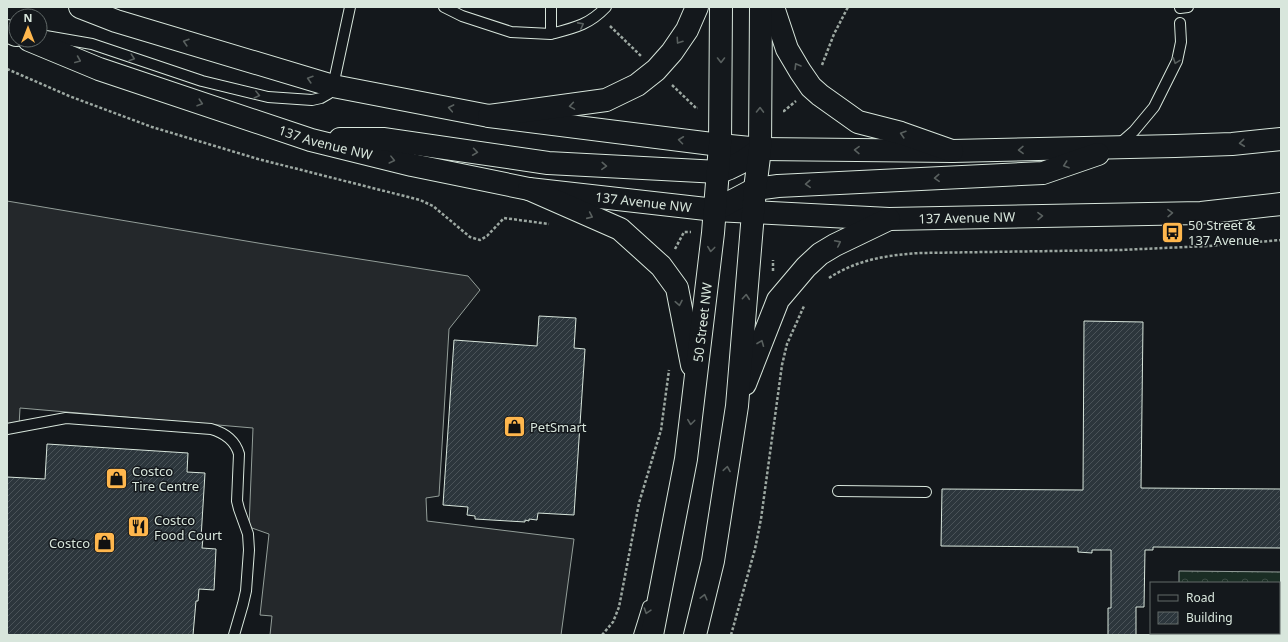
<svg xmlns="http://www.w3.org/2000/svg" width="1288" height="642" font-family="'Noto Sans',sans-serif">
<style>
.park{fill:url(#park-crowns);stroke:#939e99}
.parking{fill:#24282b;stroke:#939e99}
.building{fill:url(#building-hatch);stroke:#d8e6dc}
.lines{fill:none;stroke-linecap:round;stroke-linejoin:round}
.lane-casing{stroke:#d8e6dc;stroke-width:12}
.secondary-casing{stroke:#d8e6dc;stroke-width:24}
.primary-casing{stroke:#d8e6dc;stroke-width:24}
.path{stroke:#9da8a2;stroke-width:2.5;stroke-dasharray:3 2;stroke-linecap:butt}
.lane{stroke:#14181c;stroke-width:10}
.secondary{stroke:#14181c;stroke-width:22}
.primary{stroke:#14181c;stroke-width:22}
.oneway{stroke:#59605f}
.labels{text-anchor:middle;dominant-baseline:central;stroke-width:3;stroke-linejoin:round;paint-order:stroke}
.street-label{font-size:13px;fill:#d8e6dc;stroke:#14181c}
.poi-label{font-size:13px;fill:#d8e6dc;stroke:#14181c;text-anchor:start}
</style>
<defs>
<pattern id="park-crowns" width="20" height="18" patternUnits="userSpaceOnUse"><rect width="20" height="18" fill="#1a2d24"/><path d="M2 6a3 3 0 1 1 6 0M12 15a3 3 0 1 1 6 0" fill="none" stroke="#3b4b43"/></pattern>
<pattern id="building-hatch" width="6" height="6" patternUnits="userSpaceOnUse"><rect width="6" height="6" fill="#2c363c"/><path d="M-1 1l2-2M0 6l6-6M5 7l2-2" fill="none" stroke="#4a5358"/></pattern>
</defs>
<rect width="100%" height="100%" fill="#14181c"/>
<path class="park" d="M1179,571L1281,572V635H1180L1179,633H1279V583H1179Z"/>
<path class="parking" d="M7,201L264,244L468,276L480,290L449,329L439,496L426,498L427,521L574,539L561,635H270L272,616L260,615L269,534L249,527L253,428L20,408L19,426H7Z"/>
<path class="building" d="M539,316L576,318L574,348L585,349L574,515L538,513L537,520L529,519V521L525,520V522L475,519V516L467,515L468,507L443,505L454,340L537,346Z
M1084,321L1143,322L1141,488L1281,489V548L1153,547V550H1145L1144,607H1136V635H1108V608H1111V550H1092V553L1078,552V547L941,546L942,489L1083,490Z
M47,444L188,453L187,472L205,473L201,538H203L202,548L216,549L214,590L199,589L198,601H196L193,635H7V477L45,479Z"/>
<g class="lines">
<defs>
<path id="lane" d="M444,7L462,16L511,32L551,34V7
M1180,8L1188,7
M551,34C574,28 589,25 606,7
M40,35L92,44L202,81L268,97L312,100L321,98L328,94L333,86L350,7
M1118,145L1134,131L1154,107L1177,61L1181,42L1180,23
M7,429L66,418L211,429C225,433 235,440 239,454L237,501L239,509L248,534L249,550L246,591L243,604L234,635
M838,491L926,492
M639,635L648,606"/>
<g id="secondary">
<path d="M80,7L116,21L333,86L489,116L720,145L760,149L952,151L1175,146L1232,144L1281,139"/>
<path d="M7,31L16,35"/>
<path id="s1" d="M29,40L99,69L311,140L412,165L529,189L715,210L889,219L1201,213L1281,204"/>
<path d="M340,139H383L548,163L719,172C735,167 747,160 760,149"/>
<path d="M715,210L755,189L778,186L1043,173L1098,154"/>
</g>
<g id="primary">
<path d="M773,7L787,49L800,71L811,87L820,95L858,122L901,133L952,151"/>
<path d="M489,116L606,100L637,85L656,70L672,52L687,30L697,7"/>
<path d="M529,189L620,229L661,266L677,288L692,365"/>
<path d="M745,384L778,300L806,267L820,254L835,245L889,219"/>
<path id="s2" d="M652,635L686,459L713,233L720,145L721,7"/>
<path d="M695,635L713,561L737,406L755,189L760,149L761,7"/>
</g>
</defs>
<use href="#lane" class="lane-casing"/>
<use href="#secondary" class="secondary-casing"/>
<use href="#primary" class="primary-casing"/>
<path class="path" d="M610,26L641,56
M822,65L834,34L848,7
M7,69L69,96L152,127L258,159L420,200L433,206L470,237L480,240L487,236L504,218L549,224
M672,85L696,108H698
M783,111H784L796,101
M675,249L684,232H691
M773,271V260
M829,278C856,260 887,255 920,253L1120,250L1208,246L1281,240
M602,635L613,622L619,607L639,503L661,430L669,370
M731,635L755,549L761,519L782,365L787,344L804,306"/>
<use href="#lane" class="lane"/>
<use href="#secondary" class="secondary"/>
<use href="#primary" class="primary"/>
</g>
<defs><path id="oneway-chevron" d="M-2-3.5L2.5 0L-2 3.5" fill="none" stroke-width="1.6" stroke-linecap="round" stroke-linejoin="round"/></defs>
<g class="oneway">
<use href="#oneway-chevron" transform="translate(581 25) rotate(-28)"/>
<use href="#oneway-chevron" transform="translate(679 41) rotate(124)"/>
<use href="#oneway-chevron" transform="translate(186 42) rotate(-163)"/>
<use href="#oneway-chevron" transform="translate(132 58) rotate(19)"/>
<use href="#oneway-chevron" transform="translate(78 60) rotate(23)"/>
<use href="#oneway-chevron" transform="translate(721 60) rotate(90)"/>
<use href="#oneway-chevron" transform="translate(1176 61) rotate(110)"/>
<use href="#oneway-chevron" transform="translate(797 66) rotate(-121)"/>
<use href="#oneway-chevron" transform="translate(310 79) rotate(-163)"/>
<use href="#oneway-chevron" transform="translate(257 95) rotate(14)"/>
<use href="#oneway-chevron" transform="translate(200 103) rotate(18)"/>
<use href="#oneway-chevron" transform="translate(572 106) rotate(171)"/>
<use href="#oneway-chevron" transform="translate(451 108) rotate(-169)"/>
<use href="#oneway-chevron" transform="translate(760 110) rotate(-89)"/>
<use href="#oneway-chevron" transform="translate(903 134) rotate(-163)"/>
<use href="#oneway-chevron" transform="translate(681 140) rotate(-173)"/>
<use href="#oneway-chevron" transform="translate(1242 143) rotate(174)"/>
<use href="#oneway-chevron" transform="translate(857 150) rotate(-179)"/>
<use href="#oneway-chevron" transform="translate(1021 150) rotate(179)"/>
<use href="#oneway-chevron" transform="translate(475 152) rotate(8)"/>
<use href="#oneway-chevron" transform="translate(392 160) rotate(14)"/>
<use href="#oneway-chevron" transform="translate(1066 165) rotate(161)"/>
<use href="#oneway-chevron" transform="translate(604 166) rotate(3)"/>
<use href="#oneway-chevron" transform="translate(937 178) rotate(177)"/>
<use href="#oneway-chevron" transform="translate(808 184) rotate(177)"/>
<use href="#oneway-chevron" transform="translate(1170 213) rotate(-1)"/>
<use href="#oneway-chevron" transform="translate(590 216) rotate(24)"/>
<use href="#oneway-chevron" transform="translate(1040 216) rotate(-1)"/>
<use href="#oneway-chevron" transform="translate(838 243) rotate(-27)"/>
<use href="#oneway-chevron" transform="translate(711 249) rotate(97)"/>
<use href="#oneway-chevron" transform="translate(746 297) rotate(-85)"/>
<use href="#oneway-chevron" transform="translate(679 303) rotate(79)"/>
<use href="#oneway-chevron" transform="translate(761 343) rotate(-68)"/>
<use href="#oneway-chevron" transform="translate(691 422) rotate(97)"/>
<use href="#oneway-chevron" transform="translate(727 469) rotate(-81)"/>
<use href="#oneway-chevron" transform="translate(704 597) rotate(-76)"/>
<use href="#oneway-chevron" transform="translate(647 611) rotate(108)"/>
</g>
<defs>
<symbol id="bus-square" viewBox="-11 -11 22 22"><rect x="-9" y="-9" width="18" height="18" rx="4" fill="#ffb74d" stroke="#14181c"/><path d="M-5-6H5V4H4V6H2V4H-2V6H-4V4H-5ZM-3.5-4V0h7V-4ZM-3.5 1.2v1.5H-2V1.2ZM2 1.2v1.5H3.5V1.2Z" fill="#111"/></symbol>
<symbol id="shop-square" viewBox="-11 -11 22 22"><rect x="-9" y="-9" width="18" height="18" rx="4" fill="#ffb74d" stroke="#14181c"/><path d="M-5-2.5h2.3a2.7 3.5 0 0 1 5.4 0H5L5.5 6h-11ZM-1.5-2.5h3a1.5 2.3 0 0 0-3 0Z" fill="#111"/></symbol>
<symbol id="restaurant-square" viewBox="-11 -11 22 22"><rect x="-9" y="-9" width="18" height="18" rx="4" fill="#ffb74d" stroke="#14181c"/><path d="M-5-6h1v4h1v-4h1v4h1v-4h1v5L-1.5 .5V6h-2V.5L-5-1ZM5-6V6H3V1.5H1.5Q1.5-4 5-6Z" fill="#111"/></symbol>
</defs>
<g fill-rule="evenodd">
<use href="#bus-square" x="1160" y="220" width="25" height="25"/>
<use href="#shop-square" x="502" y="414" width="25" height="25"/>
<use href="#shop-square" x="104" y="466" width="25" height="25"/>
<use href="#restaurant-square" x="126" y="514" width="25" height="25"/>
<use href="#shop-square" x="92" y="530" width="25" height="25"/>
</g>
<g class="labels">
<g class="street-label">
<text stroke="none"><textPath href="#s1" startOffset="314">137 Avenue NW</textPath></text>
<text stroke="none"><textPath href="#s1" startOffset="638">137 Avenue NW</textPath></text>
<text stroke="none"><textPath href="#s1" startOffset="962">137 Avenue NW</textPath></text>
<text stroke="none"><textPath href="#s2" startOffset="317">50 Street NW</textPath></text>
</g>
<g class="poi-label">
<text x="1188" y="225">50 Street &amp;<tspan x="1188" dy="15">137 Avenue</tspan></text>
<text x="530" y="427">PetSmart</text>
<text x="132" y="471">Costco<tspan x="132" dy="15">Tire Centre</tspan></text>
<text x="154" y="520">Costco<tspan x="154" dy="15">Food Court</tspan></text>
<text x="90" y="543" text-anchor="end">Costco</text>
</g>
</g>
<rect width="1288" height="642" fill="none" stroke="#d8e6dc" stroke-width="16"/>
<rect x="1150" y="582" width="130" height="52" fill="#14181c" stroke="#626a69"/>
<rect x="1158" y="595" width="20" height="6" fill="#14181c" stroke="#626a69"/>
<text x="1186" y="602" font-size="12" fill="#d8e6dc">Road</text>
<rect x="1158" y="612" width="20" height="12" fill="url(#building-hatch)" stroke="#626a69"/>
<text x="1186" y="622" font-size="12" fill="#d8e6dc">Building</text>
<g transform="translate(28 28)"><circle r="19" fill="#14181c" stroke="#626a69"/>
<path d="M0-3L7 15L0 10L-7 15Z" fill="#ffb74d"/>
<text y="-6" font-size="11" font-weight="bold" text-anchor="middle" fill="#d8e6dc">N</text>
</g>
</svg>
